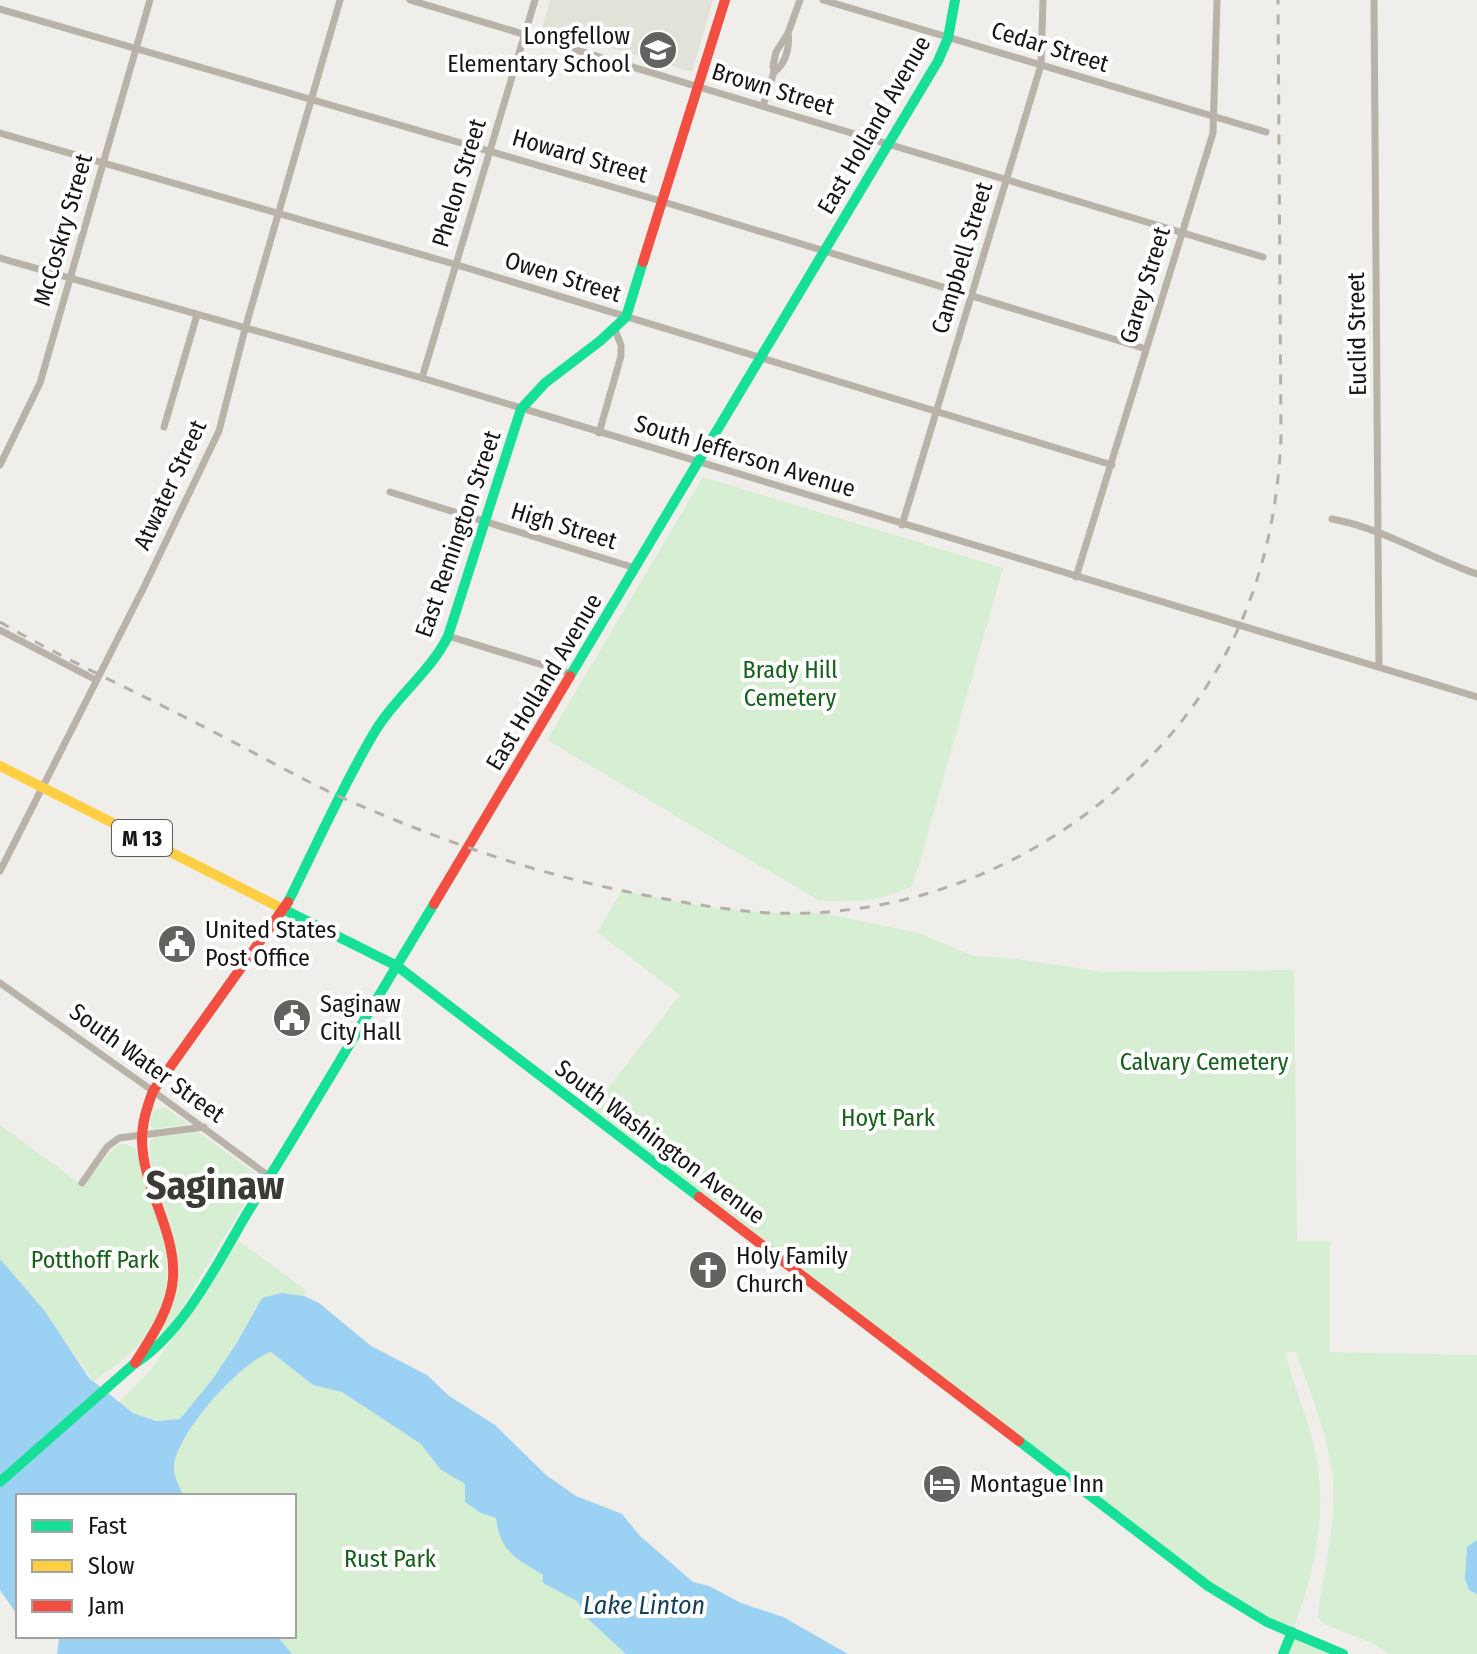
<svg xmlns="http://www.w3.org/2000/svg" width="1477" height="1654" font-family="'Fira Sans Condensed',sans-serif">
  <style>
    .built { fill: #e3e2d8 }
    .green { fill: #d6eed2 }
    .water { fill: #9bd1f2 }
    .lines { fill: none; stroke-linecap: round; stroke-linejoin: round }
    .street { stroke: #b9b2a9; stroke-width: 7 }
    .fast { stroke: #16e098; stroke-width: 10 }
    .slow { stroke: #ffcf43; stroke-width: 10 }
    .jam { stroke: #f24e42; stroke-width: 10 }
    .rail { stroke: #b4b0a9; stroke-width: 3; stroke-dasharray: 10 10; stroke-linecap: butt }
    .labels { text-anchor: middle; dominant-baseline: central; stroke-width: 8; stroke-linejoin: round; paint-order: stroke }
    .shield { fill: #fff; stroke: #5d5c5a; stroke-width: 2 }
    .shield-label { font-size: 22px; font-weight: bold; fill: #171614 }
    .poi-label { font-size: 24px; fill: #171614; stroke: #fff; text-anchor: start }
    .street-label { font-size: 24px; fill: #171614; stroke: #fff }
    .park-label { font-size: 24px; fill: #14611a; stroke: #fff }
    .water-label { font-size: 26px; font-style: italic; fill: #16415a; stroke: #fff }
    .town-label { font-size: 40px; font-weight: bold; fill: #3b3a34; stroke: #fff }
  </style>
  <rect width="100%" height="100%" fill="#efeeea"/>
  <path class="built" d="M550,0H713L692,72L542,28Z"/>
  <g class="green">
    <path d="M703,477L1003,568L913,885C886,901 851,902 820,901L547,740Z"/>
    <path d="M622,891L718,909L772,913H822L919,933L973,956L1017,959L1103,972L1294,970L1297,1241H1330V1352L1477,1355V1654H1390L1374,1644L1324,1624L1318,1617C1323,1572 1336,1528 1333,1482C1331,1442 1309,1390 1296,1352H1285C1293,1384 1306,1414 1314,1446C1329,1509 1315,1573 1292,1632L1343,1654H1283L1292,1633L1240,1608L589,1113L680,995L597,932Z"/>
    <path d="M162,1107L166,1108L188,1124L154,1129L150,1125L153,1112Z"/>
    <path d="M0,1125L83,1186L111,1151L121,1144H126L136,1149C141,1174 151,1196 159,1220C172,1263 171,1313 137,1347C124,1360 108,1370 94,1382L43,1310L0,1259Z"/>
    <path d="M198,1132L255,1173L257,1182L181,1309L156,1344L175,1300L179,1266L172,1227L152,1169L149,1142L155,1137Z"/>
    <path d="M239,1241L307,1291L304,1296L282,1293L256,1307L236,1344L212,1380L180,1419C155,1422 138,1418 119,1402L151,1370Z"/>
    <path d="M271,1352L313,1385L342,1392L421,1444L440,1469L465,1484L481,1513L496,1518L499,1537L577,1601L589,1620L626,1654H292L277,1636H294V1496H183C180,1487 173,1476 174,1467C176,1434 240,1362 271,1352Z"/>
  </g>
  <g class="water">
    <path d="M0,1259L44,1310L89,1378L133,1413L156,1421L180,1419L212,1380L236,1344L262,1298L282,1293L304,1296L319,1303L371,1346L427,1375L449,1396L495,1425L546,1475L576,1496L622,1514L640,1536L693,1582L709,1586L741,1603L783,1617L848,1654H626L589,1620L577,1601L543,1583V1575C516,1558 500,1552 496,1518L481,1513L465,1502V1484L440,1469L421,1444L342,1392L313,1385L271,1352C240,1362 176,1434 174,1467C173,1476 180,1487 183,1496H18V1616L0,1590Z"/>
    <path d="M1477,1540V1594L1469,1590L1465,1579L1467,1547Z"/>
    <path d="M39,1636H277L292,1654H57L59,1639Z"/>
  </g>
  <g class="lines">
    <g class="street">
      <path d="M410,0L1263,257"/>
      <path d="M823,0L1266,132"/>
      <path d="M1374,0L1379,667"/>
      <path d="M0,9L654,199L1146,349"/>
      <path d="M774,72C786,64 790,46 788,33"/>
      <path d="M763,106L774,72L773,66L776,52L788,33L800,0"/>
      <path d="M0,133L454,264L1112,465"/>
      <path d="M0,258L422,378L1477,697"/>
      <path d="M422,378L535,0"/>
      <path d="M164,427L197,315"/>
      <path d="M599,433L621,356V345L615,330"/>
      <path d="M0,465L40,383L150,0"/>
      <path d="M390,492L635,568"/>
      <path d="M1332,519C1382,528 1428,557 1477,574"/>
      <path d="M902,525L1041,65L1043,0"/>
      <path d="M1076,577L1213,133L1217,0"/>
      <path d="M0,630L96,680"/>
      <path d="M448,636L572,674"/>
      <path d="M0,871L145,585L219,431L245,329L340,0"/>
      <path d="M0,983L153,1091L270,1177"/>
      <path d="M82,1183L107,1147L119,1138L204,1127"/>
    </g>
    <g class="fast">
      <path d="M570,676L938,61L948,38L955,0"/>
      <path d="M288,902C316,846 342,787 374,733C395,697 430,673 448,636L521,409L545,383L600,341L626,317L643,262"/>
      <path d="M283,909L397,966L699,1197"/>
      <path d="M1019,1441L1208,1586L1267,1622L1343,1654"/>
      <path d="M0,1482L134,1364C184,1333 219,1260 249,1210C312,1109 372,1006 434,904"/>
      <path d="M1283,1654L1292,1632"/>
    </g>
    <path class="slow" d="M0,766L283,909"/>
    <g class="jam">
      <path d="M643,262L725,0"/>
      <path d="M434,904L570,676"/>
      <path d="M699,1197L1019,1441"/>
      <path d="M135,1363C151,1338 171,1309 173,1278C176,1229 142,1188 142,1139C142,1122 147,1107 153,1091L288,902"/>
    </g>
    <path class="rail" d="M0,622C67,661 139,693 208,729C254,752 298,778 345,799C444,842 538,875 644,895C687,903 729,911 772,913C903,918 1030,869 1126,781C1228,687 1275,575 1281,438L1278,0"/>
  </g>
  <defs>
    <g id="school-disc" transform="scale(2)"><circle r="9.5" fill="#63625f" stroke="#fff"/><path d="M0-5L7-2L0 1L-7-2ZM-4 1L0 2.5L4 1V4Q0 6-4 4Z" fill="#fff"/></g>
    <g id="civic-disc" transform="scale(2)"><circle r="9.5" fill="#63625f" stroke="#fff"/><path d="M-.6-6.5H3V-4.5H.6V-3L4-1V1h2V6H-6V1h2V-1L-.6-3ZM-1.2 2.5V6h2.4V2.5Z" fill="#fff"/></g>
    <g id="church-disc" transform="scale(2)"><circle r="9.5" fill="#63625f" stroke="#fff"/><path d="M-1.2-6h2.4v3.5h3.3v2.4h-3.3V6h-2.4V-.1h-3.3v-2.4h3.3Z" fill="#fff"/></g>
    <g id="hotel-disc" transform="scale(2)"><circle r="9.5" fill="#63625f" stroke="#fff"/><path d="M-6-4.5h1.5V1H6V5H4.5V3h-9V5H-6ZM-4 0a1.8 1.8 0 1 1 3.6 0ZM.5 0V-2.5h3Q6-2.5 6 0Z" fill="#fff"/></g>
  </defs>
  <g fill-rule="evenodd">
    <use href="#school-disc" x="658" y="50"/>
    <use href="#civic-disc" x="177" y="944"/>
    <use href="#civic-disc" x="292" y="1018"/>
    <use href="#church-disc" x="708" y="1270"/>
    <use href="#hotel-disc" x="942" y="1484"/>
  </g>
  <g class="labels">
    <rect class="shield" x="112" y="820" width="60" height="36" rx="6"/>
    <g class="shield-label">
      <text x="142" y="838">M 13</text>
    </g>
    <g class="poi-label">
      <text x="630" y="36" text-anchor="end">Longfellow<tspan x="630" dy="28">Elementary School</tspan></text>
      <text x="205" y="930">United States<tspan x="205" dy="28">Post Office</tspan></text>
      <text x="320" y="1004">Saginaw<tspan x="320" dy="28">City Hall</tspan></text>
      <text x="736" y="1256">Holy Family<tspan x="736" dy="28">Church</tspan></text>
      <text x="970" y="1484">Montague Inn</text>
    </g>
    <g class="street-label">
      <text transform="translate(1050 47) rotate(17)">Cedar Street</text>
      <text transform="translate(773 89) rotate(17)">Brown Street</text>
      <text transform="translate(874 125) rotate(-60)">East Holland Avenue</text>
      <text transform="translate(580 156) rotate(16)">Howard Street</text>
      <text transform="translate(459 183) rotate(-73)">Phelon Street</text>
      <text transform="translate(63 230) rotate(-74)">McCoskry Street</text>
      <text transform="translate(962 258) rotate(-73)">Campbell Street</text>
      <text transform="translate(563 277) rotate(17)">Owen Street</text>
      <text transform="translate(1145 285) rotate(-73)">Garey Street</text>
      <text transform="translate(1357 334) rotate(-91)">Euclid Street</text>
      <text transform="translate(745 456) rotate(17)">South Jefferson Avenue</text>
      <text transform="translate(170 485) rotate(-65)">Atwater Street</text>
      <text transform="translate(564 526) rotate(17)">High Street</text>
      <text transform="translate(458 534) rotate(-71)">East Remington Street</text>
      <text transform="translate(544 682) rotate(-59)">East Holland Avenue</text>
      <text transform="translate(147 1063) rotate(36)">South Water Street</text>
      <text transform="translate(660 1142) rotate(37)">South Washington Avenue</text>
    </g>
    <g class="park-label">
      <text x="790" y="670">Brady Hill<tspan x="790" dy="28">Cemetery</tspan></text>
      <text x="1204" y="1062">Calvary Cemetery</text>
      <text x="888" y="1118">Hoyt Park</text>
      <text x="95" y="1260">Potthoff Park</text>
      <text x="390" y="1559">Rust Park</text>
    </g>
    <g class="water-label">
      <text x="644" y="1605">Lake Linton</text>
    </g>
    <g class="town-label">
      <text x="215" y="1186">Saginaw</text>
    </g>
  </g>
  <rect x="16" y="1494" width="280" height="144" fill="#ffffff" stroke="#a2a2a1" stroke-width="2"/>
  <rect x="32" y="1520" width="40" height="12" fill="#16e098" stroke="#a2a2a1" stroke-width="2"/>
  <text x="88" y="1534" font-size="24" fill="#171614">Fast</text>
  <rect x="32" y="1560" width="40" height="12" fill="#ffcf43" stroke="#a2a2a1" stroke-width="2"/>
  <text x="88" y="1574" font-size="24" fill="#171614">Slow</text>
  <rect x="32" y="1600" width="40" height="12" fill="#f24e42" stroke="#a2a2a1" stroke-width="2"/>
  <text x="88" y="1614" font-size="24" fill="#171614">Jam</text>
</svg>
